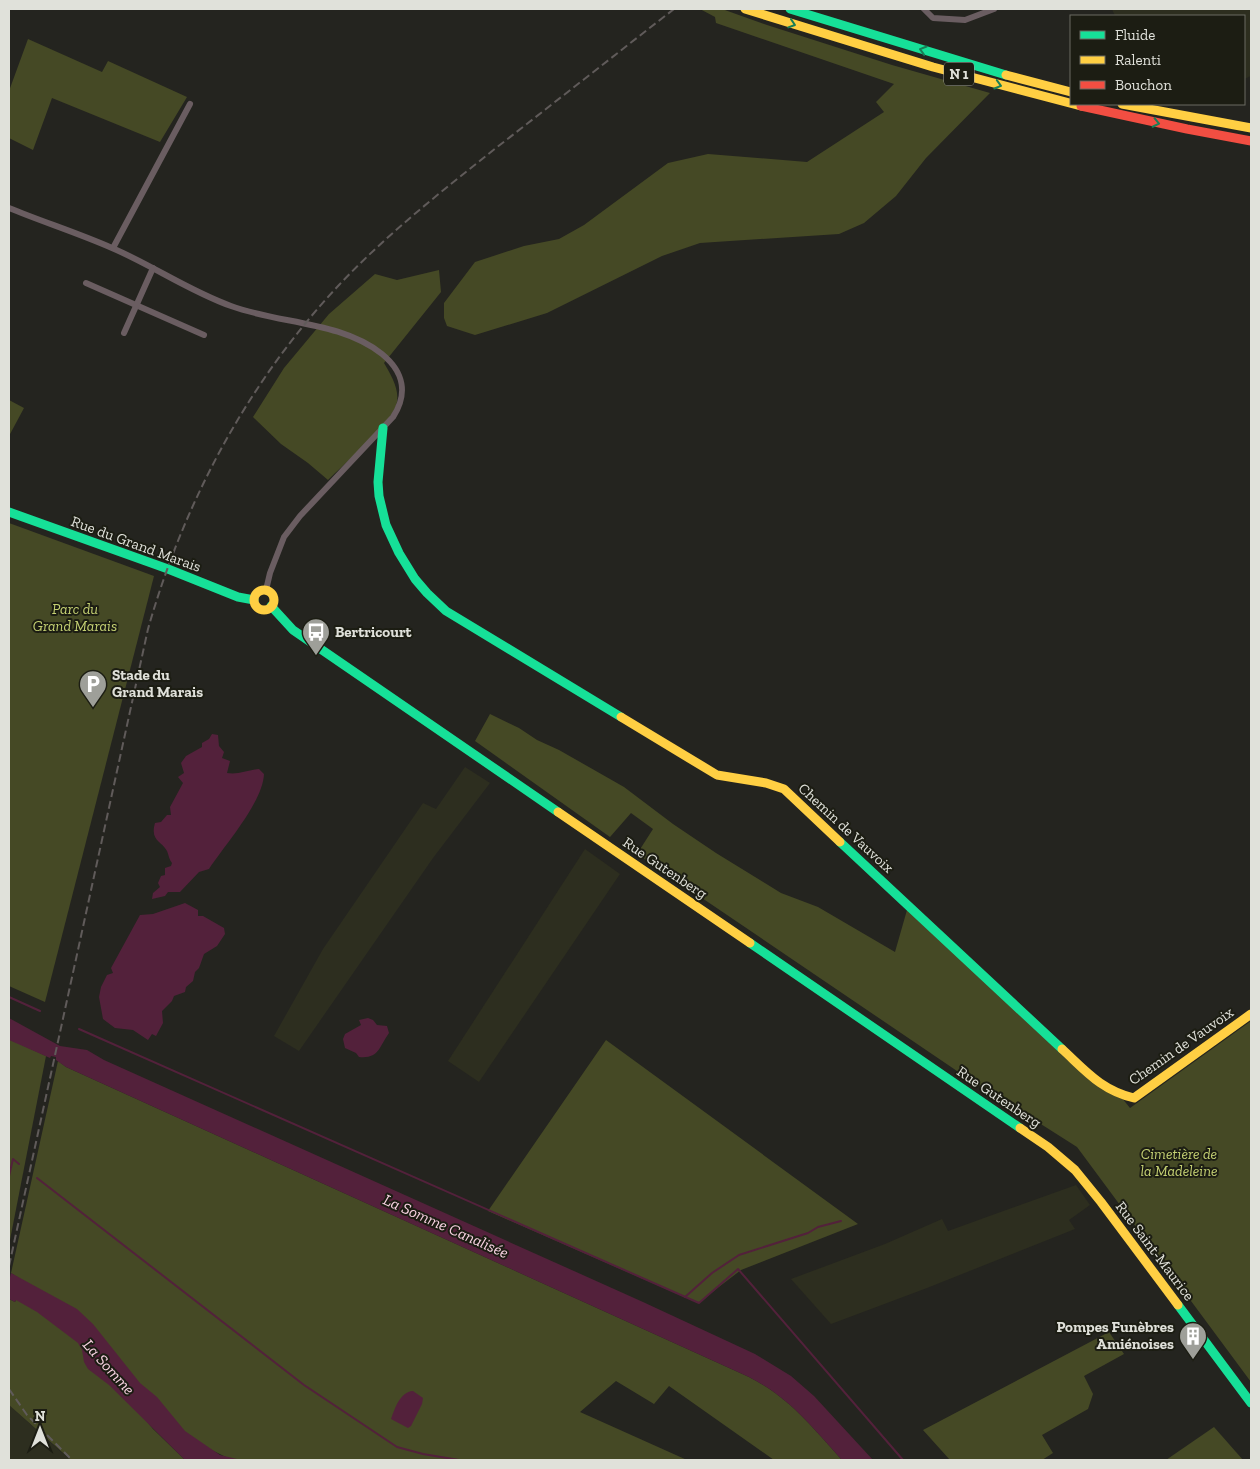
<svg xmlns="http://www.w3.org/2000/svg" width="1260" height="1469" font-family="'Zilla Slab',serif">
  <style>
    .built { fill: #2d2e1f }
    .green { fill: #454925 }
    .water { fill: #53213b }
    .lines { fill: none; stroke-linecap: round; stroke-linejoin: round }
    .stream { stroke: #53213b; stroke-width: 2 }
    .street { stroke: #6a5d61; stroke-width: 6 }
    .fast { stroke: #16e098; stroke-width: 9 }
    .slow { stroke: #ffcf43; stroke-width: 9 }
    .jam { stroke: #f24e42; stroke-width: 9 }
    .rail { stroke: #605b5a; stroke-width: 2; stroke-dasharray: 8 4; stroke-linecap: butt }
    .oneway { stroke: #197e56 }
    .labels { text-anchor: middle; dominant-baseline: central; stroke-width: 4; stroke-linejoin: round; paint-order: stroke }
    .shield { fill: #1c1d13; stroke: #a5a69e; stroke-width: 1 }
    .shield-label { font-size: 14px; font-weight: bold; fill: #e0e1da }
    .street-label { font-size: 15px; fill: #e0e1da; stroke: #1c1d13 }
    .park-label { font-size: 15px; font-style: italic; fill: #c5d173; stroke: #1c1d13 }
    .poi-label { font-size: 15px; font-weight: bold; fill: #e0e1da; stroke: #1c1d13; text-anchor: start }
    .water-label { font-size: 16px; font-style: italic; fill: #f8d2e2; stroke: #1c1d13 }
  </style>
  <rect width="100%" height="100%" fill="#24241f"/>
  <g class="built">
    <path d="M1112,9H1251V76L1244,79V16H1115Z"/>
    <path d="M465,767L490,783L433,858L299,1051L274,1036L323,949L423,803L436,809Z"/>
    <path d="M585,849L620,874L479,1082L448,1061Z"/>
    <path d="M1076,1185L1090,1205L1069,1220L1075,1229L927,1288L831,1324L791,1279L885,1244L942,1219L948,1231Z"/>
    <path d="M9,1405L61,1452L71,1460H9Z"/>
  </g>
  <g class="green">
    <path d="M700,9H722L767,25L892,65L990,93L926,158L896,196L864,223L839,234L700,243L662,256L547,313L475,335L447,326L444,318V303L475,262L524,246L559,239L584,225L668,163L708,154L807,162L884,112L876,102L894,84L716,23L715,17Z"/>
    <path d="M28,39L102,72L108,61L187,97L160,142L52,98L33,150L9,138V91Z"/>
    <path d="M439,270L441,292L384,363C391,375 401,391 396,406C390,424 343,465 328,480L308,463L281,444L253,417L284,368L329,314L375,274L397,280Z"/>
    <path d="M9,400L24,408L9,436Z"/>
    <path d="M9,523L154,576L45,1002L9,986Z"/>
    <path d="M490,714L519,728L537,740L559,750L624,787L673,824L716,853L781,893L818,907L895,952L907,910L1093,1081L1122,1098L1130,1108L1251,1021V1382L1077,1147L957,1071L637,854L653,829L631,813L610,837L475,741Z"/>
    <path d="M9,1039L46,1056L9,1245Z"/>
    <path d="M606,1040L858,1224L741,1270L698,1303L488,1211Z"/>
    <path d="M58,1061L66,1067L749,1377C790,1398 812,1427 842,1460H774L669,1386L654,1404L616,1381L580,1412L687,1460H232L185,1437L22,1280L11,1273Z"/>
    <path d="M9,1299L15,1302L16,1300L28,1301L81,1343L153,1429L185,1460H71L9,1405Z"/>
    <path d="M1109,1332L1124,1354L1084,1376L1093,1394L1088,1409L1042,1435L1053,1453L1042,1460H950L923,1430Z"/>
    <path d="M1214,1427L1243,1460H1166Z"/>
  </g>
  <g class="water">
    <path d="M212,734L218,735L219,746L224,752L222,758L230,761L227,773C238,775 248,770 259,769L264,774C263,802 225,845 209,869L199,872L180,892H168L165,896L152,899L153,893L160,887L158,883L161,876L165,875V868L171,866L172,863C169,859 169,856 167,851C161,840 150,841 155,823L161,822L167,815H171L170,807L183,783L178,777L184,773L181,763L186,756L202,747V743L209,739Z"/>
    <path d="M185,903L198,910V916H203L224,928L225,934L217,946L204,954L199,968L195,972L193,981L186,987L185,992L174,996L172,1001L162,1011L163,1023L156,1036L152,1034L148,1040L133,1030L115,1028L103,1019L99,997L101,987L107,975L113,973L111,968L140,915L153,914Z"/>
    <path d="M9,1018L60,1046L87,1050L104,1060L643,1302L755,1354L791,1376L814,1396L873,1460H842C812,1427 790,1398 749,1377L66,1067L56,1060V1057L51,1056L50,1058L9,1040Z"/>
    <path d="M368,1018L373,1020L377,1025L387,1026L389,1033C379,1047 379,1059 359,1057L356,1053L345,1048L343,1039L345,1034L361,1025L359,1020Z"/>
    <path d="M11,1273L77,1309L93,1324L140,1383L157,1397L185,1431L220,1455L241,1460H185L109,1385L88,1369L84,1362L82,1350L78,1343L37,1312L16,1300L15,1302L9,1299V1281Z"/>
    <path d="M413,1391L423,1398L422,1404L411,1426L408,1428L391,1419C395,1408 400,1392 413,1391Z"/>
  </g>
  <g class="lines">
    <g class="stream">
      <path d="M9,997L40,1011"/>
      <path d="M79,1029L699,1303L738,1269L903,1460"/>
      <path d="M9,1176L13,1159L19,1164"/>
      <path d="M37,1178L304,1385L397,1447L423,1454L459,1460"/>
      <path d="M685,1297L712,1273L739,1255L808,1233L818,1227L841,1221"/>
    </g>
    <g class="street">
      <path d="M924,9L933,18L965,20L994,9"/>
      <path d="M9,208C43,222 78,233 112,248C152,265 189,291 231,306C280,324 340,321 382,354C404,372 408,394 393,417L300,516L284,537L270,573L266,590"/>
      <path d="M113,248L190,104"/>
      <path d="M86,283L204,335"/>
      <path d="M124,333L153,268"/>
    </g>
    <g class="fast">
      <path d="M790,9L1006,75"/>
      <path d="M383,428L378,482L379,496L386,525L399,553L415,579L427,593L446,611L621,717"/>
      <path d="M9,512L168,569L238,597L254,600"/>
      <path d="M271,606L293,630L558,812"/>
      <path d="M840,842L1062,1049"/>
      <path d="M750,943L1020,1128"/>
      <path d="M1178,1305L1251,1403"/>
    </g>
    <g class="slow">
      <path d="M745,9L933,67L1081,106"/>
      <path d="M1006,75L1071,92"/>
      <path d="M1122,104L1251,128"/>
      <circle cx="264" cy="600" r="10"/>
      <path d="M621,717L717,775L766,783L784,789L840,842"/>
      <path d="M558,812L750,943"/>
      <path d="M1062,1049C1086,1071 1101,1090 1134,1098L1251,1014"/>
      <path d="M1020,1128L1048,1147L1075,1170L1101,1202L1178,1305"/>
    </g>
    <path class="jam" d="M1081,106L1187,129L1251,141"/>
    <g class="rail">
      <path d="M9,1266L148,629C184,502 248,382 339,285C387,234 442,191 496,148C555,102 615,55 674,9"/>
      <path d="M9,1389L27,1415L72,1460"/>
    </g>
  </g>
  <defs><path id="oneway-chevron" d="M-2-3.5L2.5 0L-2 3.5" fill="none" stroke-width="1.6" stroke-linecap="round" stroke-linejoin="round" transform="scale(1.25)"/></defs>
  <g class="oneway">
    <use href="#oneway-chevron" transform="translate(792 24) rotate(18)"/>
    <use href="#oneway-chevron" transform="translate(923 50) rotate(-163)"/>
    <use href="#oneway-chevron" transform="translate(998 85) rotate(16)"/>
    <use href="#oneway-chevron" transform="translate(1156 123) rotate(12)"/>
  </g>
  <defs>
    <g id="bus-pin" transform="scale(1.4375)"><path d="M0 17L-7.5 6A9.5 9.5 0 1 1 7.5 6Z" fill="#9e9f99" stroke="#1c1d13"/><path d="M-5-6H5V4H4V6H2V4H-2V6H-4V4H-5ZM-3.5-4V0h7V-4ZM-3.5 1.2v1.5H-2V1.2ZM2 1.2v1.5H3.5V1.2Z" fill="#fff"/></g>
    <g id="parking-pin" transform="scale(1.4375)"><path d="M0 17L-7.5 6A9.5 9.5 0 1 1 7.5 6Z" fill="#9e9f99" stroke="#1c1d13"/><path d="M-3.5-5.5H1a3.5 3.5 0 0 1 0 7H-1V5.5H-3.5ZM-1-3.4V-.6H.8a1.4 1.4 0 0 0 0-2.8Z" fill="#fff"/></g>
    <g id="building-pin" transform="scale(1.4375)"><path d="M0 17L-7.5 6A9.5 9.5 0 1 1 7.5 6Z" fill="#9e9f99" stroke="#1c1d13"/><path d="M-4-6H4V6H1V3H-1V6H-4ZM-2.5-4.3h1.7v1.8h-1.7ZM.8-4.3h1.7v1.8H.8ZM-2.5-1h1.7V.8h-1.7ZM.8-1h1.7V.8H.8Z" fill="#fff"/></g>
  </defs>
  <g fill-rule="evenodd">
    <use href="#bus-pin" x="316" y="632"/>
    <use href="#parking-pin" x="93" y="684"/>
    <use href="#building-pin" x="1193" y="1336"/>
  </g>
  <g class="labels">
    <rect class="shield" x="944" y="62.5" width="30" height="23" rx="4"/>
    <g class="shield-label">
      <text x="959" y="74">N 1</text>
    </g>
    <g class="street-label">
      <text transform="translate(136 544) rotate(20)">Rue du Grand Marais</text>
      <text transform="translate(846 828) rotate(43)">Chemin de Vauvoix</text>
      <text transform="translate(665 868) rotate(34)">Rue Gutenberg</text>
      <text transform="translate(1181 1046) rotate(-35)">Chemin de Vauvoix</text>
      <text transform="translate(999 1097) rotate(34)">Rue Gutenberg</text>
      <text transform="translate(1155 1251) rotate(53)">Rue Saint-Maurice</text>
    </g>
    <g class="park-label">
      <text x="75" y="609">Parc du<tspan x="75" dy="17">Grand Marais</tspan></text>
      <text x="1179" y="1154">Cimetière de<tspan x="1179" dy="17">la Madeleine</tspan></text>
    </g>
    <g class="poi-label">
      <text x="335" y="632">Bertricourt</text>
      <text x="112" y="675">Stade du<tspan x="112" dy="17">Grand Marais</tspan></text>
      <text x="1174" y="1327" text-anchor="end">Pompes Funèbres<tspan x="1174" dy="17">Amiénoises</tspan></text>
    </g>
    <g class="water-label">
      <text transform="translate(446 1226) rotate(24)">La Somme Canalisée</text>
      <text transform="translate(109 1367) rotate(48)">La Somme</text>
    </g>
  </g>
  <rect width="1260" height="1469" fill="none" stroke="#e0e1da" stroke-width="20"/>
  <rect x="1070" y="15" width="175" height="90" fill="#1c1d13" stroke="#6a6b63"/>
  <rect x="1080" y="31" width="25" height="8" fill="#16e098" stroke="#6a6b63"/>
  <text x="1115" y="40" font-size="15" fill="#e0e1da">Fluide</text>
  <rect x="1080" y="56" width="25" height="8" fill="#ffcf43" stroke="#6a6b63"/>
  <text x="1115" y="65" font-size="15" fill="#e0e1da">Ralenti</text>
  <rect x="1080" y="81" width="25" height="8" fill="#f24e42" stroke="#6a6b63"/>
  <text x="1115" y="90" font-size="15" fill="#e0e1da">Bouchon</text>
  <g transform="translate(40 1429)" stroke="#1c1d13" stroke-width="4" paint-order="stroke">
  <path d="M0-4L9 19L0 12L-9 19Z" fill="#e0e1da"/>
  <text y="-8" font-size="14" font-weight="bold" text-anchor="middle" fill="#e0e1da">N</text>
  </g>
</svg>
